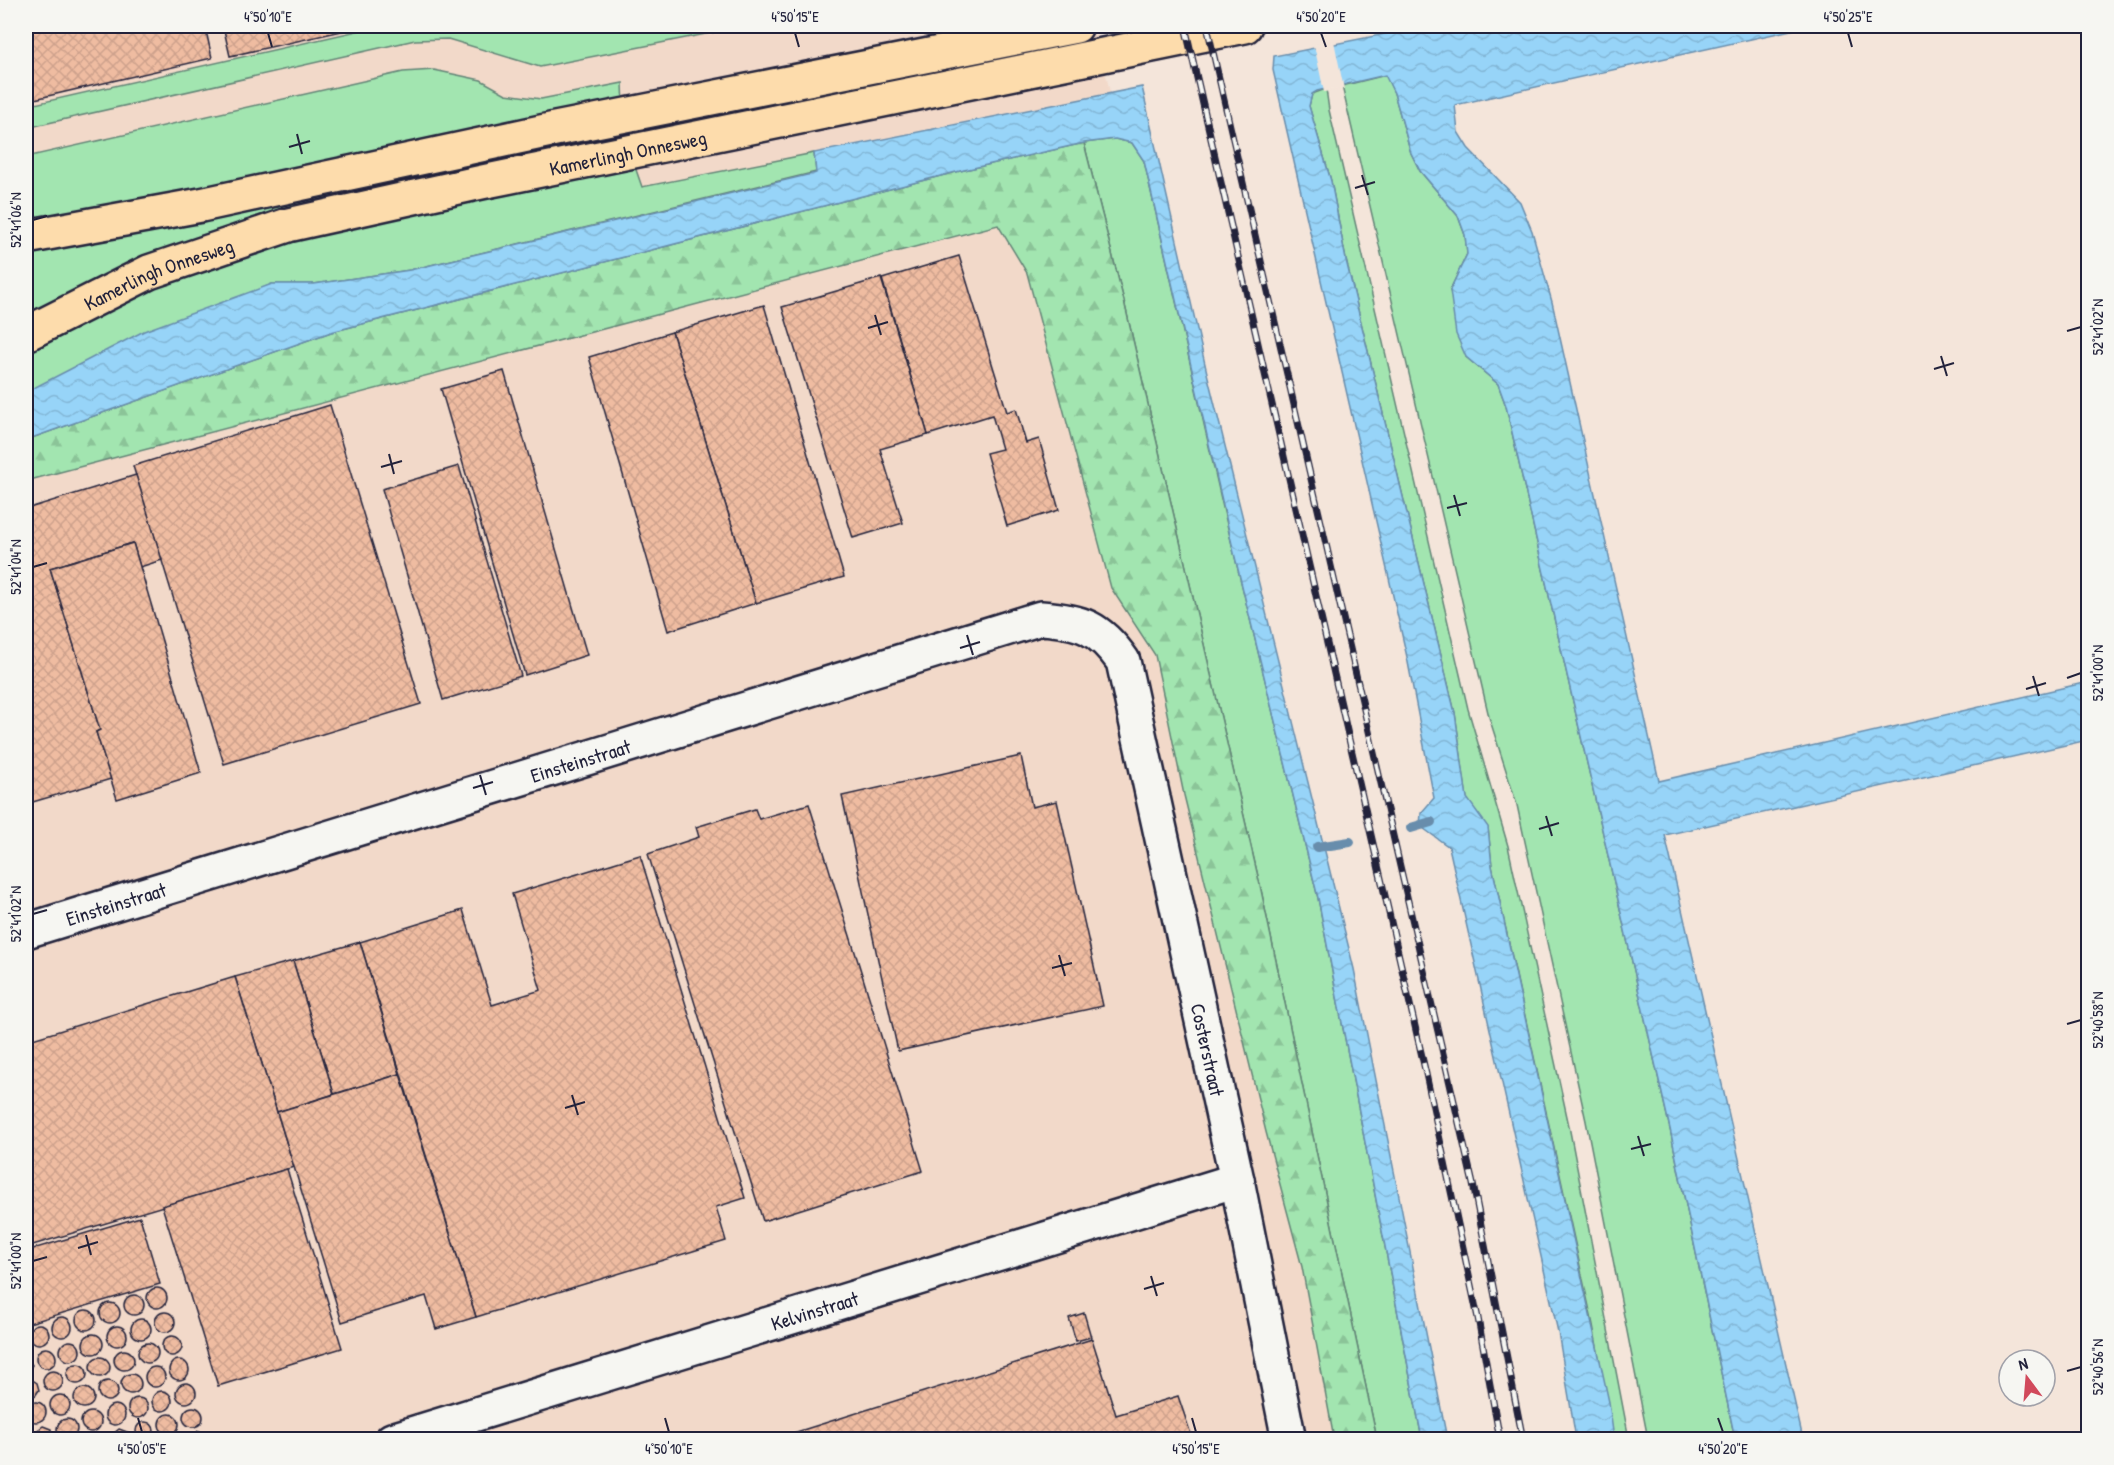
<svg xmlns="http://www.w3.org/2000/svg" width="2114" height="1465" font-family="'Patrick Hand',sans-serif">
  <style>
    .built { fill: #f2d9c9 }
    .grass { fill: #a2e5b0; stroke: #628476; stroke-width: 1.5 }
    .forest { fill: url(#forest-firs); stroke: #628476; stroke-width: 1.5 }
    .water { fill: url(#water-waves); stroke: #688dac; stroke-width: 1.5 }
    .pier { fill: #f4e5da }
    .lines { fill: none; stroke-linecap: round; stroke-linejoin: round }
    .stream { stroke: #688dac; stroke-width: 10 }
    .building { fill: url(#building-cross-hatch); stroke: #22223b; stroke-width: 1.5 }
    .minor-casing { stroke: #22223b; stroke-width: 38 }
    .major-casing { stroke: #22223b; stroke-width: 38 }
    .minor { stroke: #f6f6f2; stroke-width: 33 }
    .major { stroke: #fddcac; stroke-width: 33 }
    .rail-casing { stroke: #22223b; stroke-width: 7 }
    .rail { stroke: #f6f6f2; stroke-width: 4.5; stroke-dasharray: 14; stroke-linecap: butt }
    .ticks { fill: none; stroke: #22223b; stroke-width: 2 }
    .labels { text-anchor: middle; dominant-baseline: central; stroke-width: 4.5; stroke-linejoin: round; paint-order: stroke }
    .street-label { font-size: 20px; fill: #22223b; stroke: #f6f6f2 }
    .neatline { fill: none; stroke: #22223b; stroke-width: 2 }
    .ticks-label { font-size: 15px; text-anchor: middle; fill: #22223b }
  </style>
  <defs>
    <pattern id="forest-firs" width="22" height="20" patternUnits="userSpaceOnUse" patternTransform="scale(1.5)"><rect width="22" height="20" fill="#a2e5b0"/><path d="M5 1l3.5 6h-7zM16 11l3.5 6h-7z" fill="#8bc498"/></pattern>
    <pattern id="water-waves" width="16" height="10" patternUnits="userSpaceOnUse" patternTransform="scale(1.5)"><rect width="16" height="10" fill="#97d4f8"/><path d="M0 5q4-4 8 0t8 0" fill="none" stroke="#82b6d6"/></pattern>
    <pattern id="building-cross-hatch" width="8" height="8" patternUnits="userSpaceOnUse" patternTransform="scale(1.5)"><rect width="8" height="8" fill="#efbca1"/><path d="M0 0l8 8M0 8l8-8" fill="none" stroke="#cda18c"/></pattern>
  </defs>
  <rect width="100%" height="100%" fill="#f4e5da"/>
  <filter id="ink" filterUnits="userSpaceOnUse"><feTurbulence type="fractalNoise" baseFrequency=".0167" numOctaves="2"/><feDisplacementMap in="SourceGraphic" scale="12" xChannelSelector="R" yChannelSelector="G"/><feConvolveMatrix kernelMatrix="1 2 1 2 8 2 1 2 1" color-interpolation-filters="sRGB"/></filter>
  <g filter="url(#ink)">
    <path class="built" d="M26,26H1095L1282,854L1328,1096L1372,1439H26Z"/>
    <g class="grass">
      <path d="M379,26H746L540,67L448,39L415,40L26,128V106Z"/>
      <path d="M434,70L481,80L506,94L541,99L623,83L624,108L26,224V157L403,72Z"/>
      <path d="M1386,75L1394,93L1411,153L1420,171L1458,216L1465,235L1467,254L1450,290L1466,357L1498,384L1506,406L1670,1129L1735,1439H1648L1586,1121L1517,805L1489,717L1342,86Z"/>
      <path d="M1326,89L1329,110L1468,709L1508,846L1569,1126L1629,1439H1614L1593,1325L1492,866L1488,828L1467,799L1455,713L1346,260L1331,181L1309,106L1312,94Z"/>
      <path d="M628,128L630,140L26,320V249Z"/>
      <path d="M1115,139L1132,143L1144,161L1224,512L1318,898L1422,1439H1377L1260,885L1124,301L1084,143Z"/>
      <path d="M814,153L816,172L410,270L314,284H272L26,392V346L86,314L231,254L634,164L642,187Z"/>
    </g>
    <path class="forest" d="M1084,143L1124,301L1260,885L1377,1439H1334L1302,1267L1266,1132L1184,795L1155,655L1111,588L1027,273L998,225L26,481V440L331,332L960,171Z"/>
    <g class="water">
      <path d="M1425,26H1809L1455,105L1458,132L1468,148L1520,202L1532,231L1552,302L1659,781L2088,682V740L1665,835L1803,1439H1735L1670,1129L1506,406L1498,384L1466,357L1456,334L1450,290L1467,254L1465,235L1458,216L1420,171L1411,153L1394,93L1385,75L1317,91L1312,94L1309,106L1331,181L1346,260L1455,713L1467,798L1488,827L1492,866L1609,1402L1614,1439H1576L1558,1332L1449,847L1420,826L1421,813L1434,798L1407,657L1273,70L1274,56Z"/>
      <path d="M1142,87L1207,373L1354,969L1447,1439H1422L1318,898L1234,553L1144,161L1132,143L1115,139L1084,143L960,171L331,332L26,440V392L144,331L272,284H314L410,270L816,173L814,153Z"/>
    </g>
    <path class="pier" d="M1334,41L1344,89L1324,92L1314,45Z"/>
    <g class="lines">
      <g class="stream">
        <path d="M1411,828L1431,822"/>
        <path d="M1317,847L1350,842"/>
      </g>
    </g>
    <g class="building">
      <path d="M26,26H205L212,58L26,101Z"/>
      <path d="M223,26H364L230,56Z"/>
      <path d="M959,256L1007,412L1016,409L1026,443L1039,439L1059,510L1007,526L986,453L1002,449L992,415L928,435L882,279Z"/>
      <path d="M881,278L928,435L880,449L903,523L853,538L782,307Z"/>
      <path d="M764,305L844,577L756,603L672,332Z"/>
      <path d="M672,332L756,603L668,631L589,357Z"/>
      <path d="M504,371L587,655L525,675L441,389Z"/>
      <path d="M330,405L421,704L224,764L133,466Z"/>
      <path d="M459,466L521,676L443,700L382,489Z"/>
      <path d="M136,475L162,560L140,567L133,543L50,568L100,730L96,732L111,779L26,804V509Z"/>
      <path d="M133,543L201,773L117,799L96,732L100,730L50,568Z"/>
      <path d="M1021,756L1032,807L1057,801L1103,1006L898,1051L842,796Z"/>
      <path d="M809,804L923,1171L763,1221L648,854L699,837L696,827L755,809L759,819Z"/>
      <path d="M640,855L745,1198L716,1207L726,1241L476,1317L360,942L463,910L492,1005L541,990L512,894Z"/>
      <path d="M360,942L400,1074L334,1094L293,961Z"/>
      <path d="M293,961L334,1094L277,1112L235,977Z"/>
      <path d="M235,977L294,1167L26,1247V1041Z"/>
      <path d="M400,1074L476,1317L436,1329L426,1296L342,1322L277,1112Z"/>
      <path d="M287,1169L342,1348L218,1386L162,1206Z"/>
      <path d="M140,1217L160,1284L26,1324V1251Z"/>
      <circle cx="157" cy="1298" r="10"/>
      <circle cx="134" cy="1305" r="10"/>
      <circle cx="110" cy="1313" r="10"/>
      <circle cx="86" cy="1320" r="10"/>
      <circle cx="165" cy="1322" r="10"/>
      <path d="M1084,1313L1091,1337L1076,1341L1069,1318Z"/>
      <circle cx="62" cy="1327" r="10"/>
      <circle cx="141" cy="1329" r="10"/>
      <circle cx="39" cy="1334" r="10"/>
      <circle cx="117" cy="1336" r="10"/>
      <circle cx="93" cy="1344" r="10"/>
      <circle cx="172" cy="1346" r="10"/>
      <path d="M1092,1339L1116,1415L1178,1396L1193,1440H771Z"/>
      <circle cx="70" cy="1351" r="10"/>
      <circle cx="148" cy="1353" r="10"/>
      <circle cx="46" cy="1358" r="10"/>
      <circle cx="124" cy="1360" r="10"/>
      <path d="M26,1356L32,1365L26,1374Z"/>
      <circle cx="100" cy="1367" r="10"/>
      <circle cx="179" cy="1370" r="10"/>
      <circle cx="77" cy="1374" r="10"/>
      <circle cx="155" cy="1377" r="10"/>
      <circle cx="53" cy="1381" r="10"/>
      <circle cx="131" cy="1384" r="10"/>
      <path d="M31,1379L37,1383L39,1390L35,1396L27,1398L26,1380Z"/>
      <circle cx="108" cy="1391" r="10"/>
      <circle cx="186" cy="1393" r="10"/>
      <circle cx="84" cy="1398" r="10"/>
      <circle cx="162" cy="1401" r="10"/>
      <circle cx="60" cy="1405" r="10"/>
      <circle cx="138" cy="1408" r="10"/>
      <circle cx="36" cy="1412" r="10"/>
      <circle cx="115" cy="1415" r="10"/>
      <circle cx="193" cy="1417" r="10"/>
      <circle cx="91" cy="1422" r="10"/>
      <circle cx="169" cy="1424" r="10"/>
      <circle cx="67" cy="1429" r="10"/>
      <circle cx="145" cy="1431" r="9"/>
      <path d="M43,1426L51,1429L52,1440H34L35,1432Z"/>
      <path d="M119,1429L130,1433L131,1440H112L113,1434Z"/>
      <path d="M198,1431L206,1433L210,1440H191Z"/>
    </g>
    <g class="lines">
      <g class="minor-casing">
        <g id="minor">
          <path id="s1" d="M26,931L1041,618C1082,621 1099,627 1123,661L1237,1180L1289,1440"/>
          <path id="s2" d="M392,1440L1237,1180"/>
        </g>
      </g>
      <g class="major-casing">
        <g id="major">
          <path d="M26,237L201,205L555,129L1076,26"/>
          <path id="s3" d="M26,334L149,272L288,225L482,182L1245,26"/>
        </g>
      </g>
      <use href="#minor" class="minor"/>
      <use href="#major" class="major"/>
      <g class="rail-casing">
        <g id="rail">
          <path d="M1185,26L1426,1074L1478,1318L1500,1440"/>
          <path d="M1207,26L1473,1184L1523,1440"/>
        </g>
      </g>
      <use href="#rail" class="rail"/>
    </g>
  </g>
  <path class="ticks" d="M268,33L272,47M795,33L799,47M1321,33L1326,47M1848,33L1852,47M297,134L302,154M289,147L310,141M1362,175L1368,195M1355,188L1375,182M33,220L47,216M875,315L881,335M868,328L888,322M2067,331L2081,327M1941,356L1947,376M1934,369L1954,363M389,454L394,474M381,467L402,461M1454,495L1460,516M1447,508L1467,503M33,567L47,563M967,635L973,655M960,648L980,642M2033,676L2039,696M2067,678L2081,673M2026,689L2046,683M480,775L486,795M473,788L493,782M1546,816L1552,836M1539,829L1559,823M33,914L47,910M1059,955L1065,976M1052,968L1072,963M2067,1024L2081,1020M572,1095L578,1115M565,1108L585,1102M1638,1136L1644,1156M1631,1149L1651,1144M86,1235L91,1255M78,1248L98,1242M33,1261L47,1257M1151,1276L1157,1296M1144,1289L1164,1283M2067,1371L2081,1367M138,1418L142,1432M665,1418L669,1432M1192,1418L1196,1432M1718,1418L1723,1432"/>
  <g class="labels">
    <g class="street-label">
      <text stroke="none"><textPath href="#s3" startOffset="632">Kamerlingh Onnesweg</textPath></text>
      <text stroke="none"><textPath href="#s3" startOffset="146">Kamerlingh Onnesweg</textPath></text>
      <text stroke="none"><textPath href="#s1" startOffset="580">Einsteinstraat</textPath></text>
      <text stroke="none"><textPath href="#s1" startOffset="94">Einsteinstraat</textPath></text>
      <text stroke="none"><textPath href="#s1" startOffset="1557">Costerstraat</textPath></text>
      <text stroke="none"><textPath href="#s2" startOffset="442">Kelvinstraat</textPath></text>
    </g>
  </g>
  <rect width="2114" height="1465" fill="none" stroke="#f6f6f2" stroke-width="66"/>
  <g transform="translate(2027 1378) rotate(344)"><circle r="28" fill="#f6f6f2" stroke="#a1a1a9" stroke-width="1.5"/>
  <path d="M0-4.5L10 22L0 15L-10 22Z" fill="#d1495b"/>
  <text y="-9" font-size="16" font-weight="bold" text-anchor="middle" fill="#22223b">N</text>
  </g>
  <rect x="33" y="33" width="2048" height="1399" class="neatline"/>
  <g class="ticks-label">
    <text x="268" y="22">4°50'10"E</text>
    <text x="795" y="22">4°50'15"E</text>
    <text x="1321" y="22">4°50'20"E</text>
    <text x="1848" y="22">4°50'25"E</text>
    <text transform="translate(16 220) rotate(-90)" y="5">52°41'06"N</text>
    <text transform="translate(2098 327) rotate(-90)" y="5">52°41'02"N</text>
    <text transform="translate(16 567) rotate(-90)" y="5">52°41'04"N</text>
    <text transform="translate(2098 673) rotate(-90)" y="5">52°41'00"N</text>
    <text transform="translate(16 914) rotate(-90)" y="5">52°41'02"N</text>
    <text transform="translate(2098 1020) rotate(-90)" y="5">52°40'58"N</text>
    <text transform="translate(16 1261) rotate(-90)" y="5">52°41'00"N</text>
    <text transform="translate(2098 1367) rotate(-90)" y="5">52°40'56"N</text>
    <text x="142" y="1454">4°50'05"E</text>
    <text x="669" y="1454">4°50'10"E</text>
    <text x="1196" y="1454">4°50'15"E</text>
    <text x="1723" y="1454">4°50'20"E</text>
  </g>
</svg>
